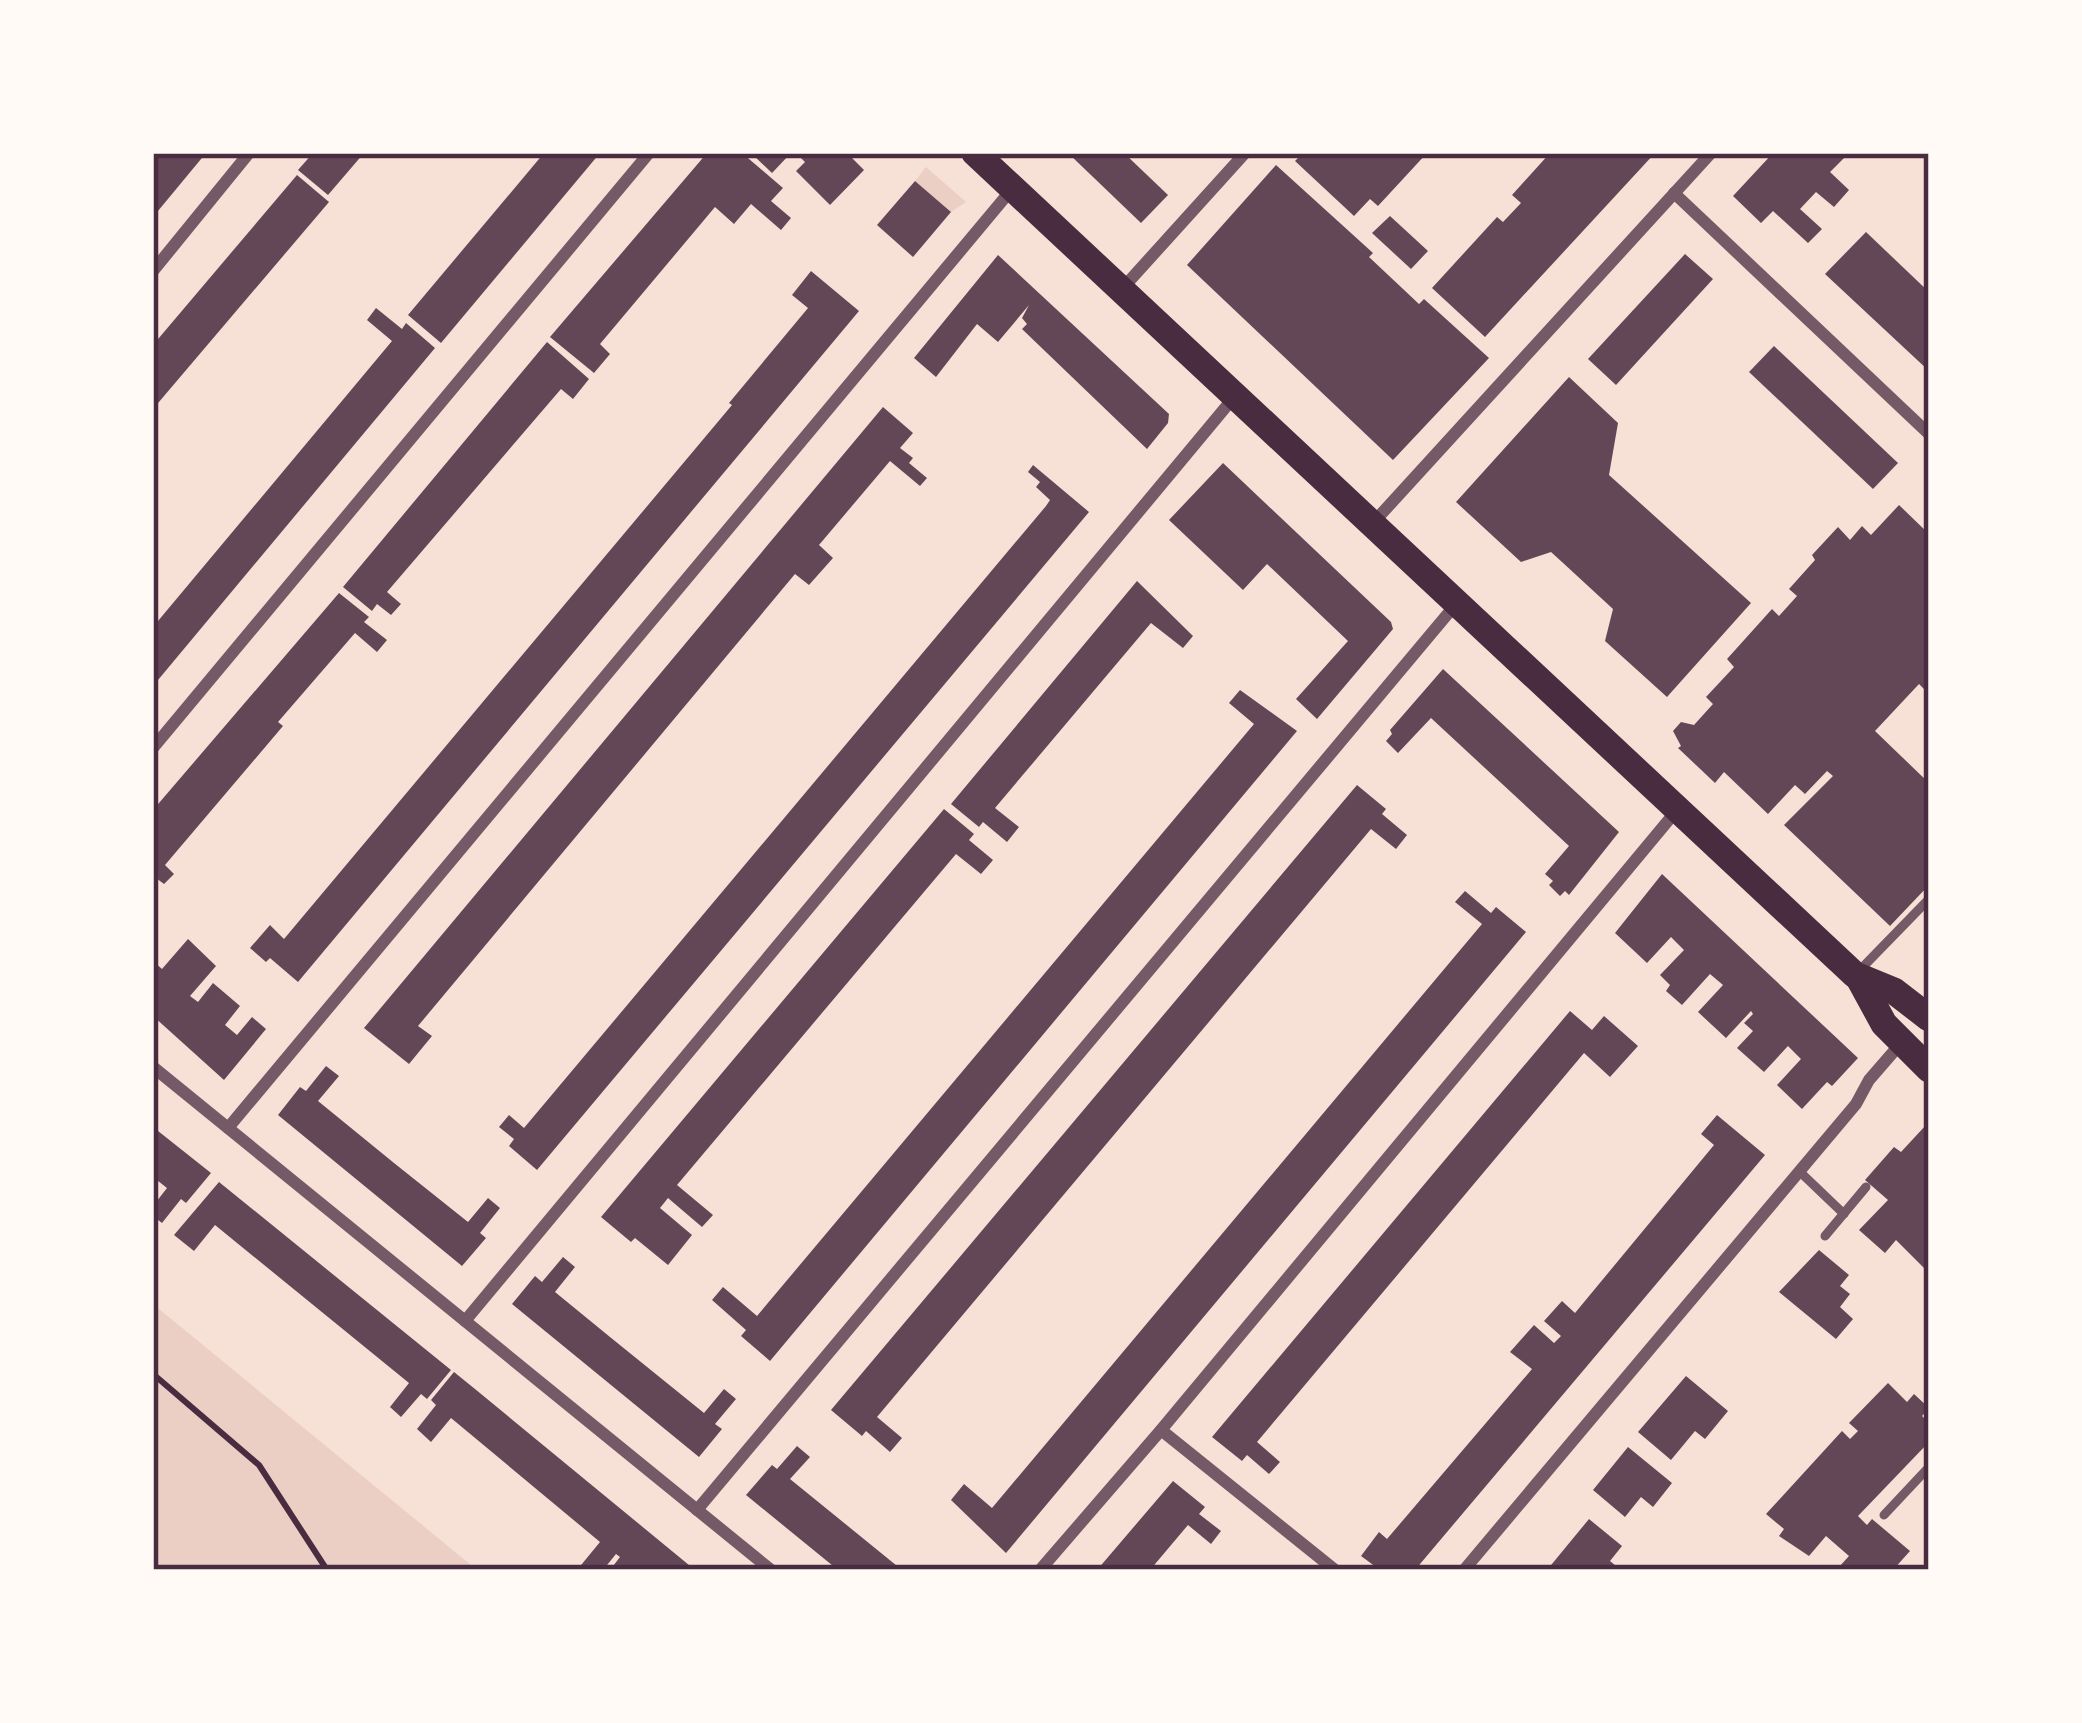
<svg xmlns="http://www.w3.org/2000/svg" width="2082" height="1723" font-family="'DM Sans',sans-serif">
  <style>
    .green { fill: #ebcfc5 }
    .building { fill: #644757 }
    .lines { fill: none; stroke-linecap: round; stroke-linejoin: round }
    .path { stroke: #4a2c40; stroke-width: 6 }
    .service { stroke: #755966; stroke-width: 9 }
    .minor { stroke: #755966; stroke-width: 12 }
    .primary { stroke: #4a2c40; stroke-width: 27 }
    .neatline { fill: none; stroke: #4a2c40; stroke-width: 4.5 }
  </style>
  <rect width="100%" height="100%" fill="#f7e1d7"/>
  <g class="green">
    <path d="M926,167L966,202L951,212L915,181Z"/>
    <path d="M153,1304L477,1570H153Z"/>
  </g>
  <g class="building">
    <path d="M155,153H206L153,217V155Z"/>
    <path d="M313,153H364L328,195L298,170Z"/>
    <path d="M544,153H600L441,343L408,315Z"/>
    <path d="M707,153H742L783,188L771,201L791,218L781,230L751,204L734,224L715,207L600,344L610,354L594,373L550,337Z"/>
    <path d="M751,153H791L772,173Z"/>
    <path d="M796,153H847L864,170L830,205L796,171L805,162Z"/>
    <path d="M1068,153H1124L1168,195L1141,223Z"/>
    <path d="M1303,153H1427L1378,206L1370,199L1354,216L1295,161Z"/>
    <path d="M1550,153H1655L1485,337L1432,288L1497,217L1503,222L1521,203L1512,195Z"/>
    <path d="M1773,153H1841L1845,157L1830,172L1849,190L1834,207L1816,192L1800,209L1822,229L1808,243L1773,211L1761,223L1733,196Z"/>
    <path d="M1276,165L1373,253L1369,257L1419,304L1424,299L1489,358L1393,460L1187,265Z"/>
    <path d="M297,175L329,202L153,409V345Z"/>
    <path d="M915,181L951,212L913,257L877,225Z"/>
    <path d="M1390,216L1428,251L1411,269L1372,233Z"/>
    <path d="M1866,232L1929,292V371L1825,274Z"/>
    <path d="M1685,254L1713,279L1616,385L1588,359Z"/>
    <path d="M998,255L1169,414L1168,423L1147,449L1022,329L1027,324L1022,318L1029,305L998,342L977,324L936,377L914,358Z"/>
    <path d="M811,271L859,311L298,982L270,958L266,962L250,948L270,925L284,939L732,405L729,403L808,308L792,295Z"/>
    <path d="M376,308L402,329L406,323L435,348L153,686V627L392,341L367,320Z"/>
    <path d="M547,342L589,379L573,399L561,389L387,592L401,604L391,615L377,604L372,611L343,587Z"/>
    <path d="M1774,346L1898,463L1873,489L1749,372Z"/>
    <path d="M1569,377L1618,423L1609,475L1751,603L1667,697L1605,641L1613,609L1562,562L1551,552L1521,562L1456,502Z"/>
    <path d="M883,407L913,433L900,448L913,458L909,463L927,478L920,486L890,461L819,545L833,558L809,585L795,574L418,1026L432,1036L409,1064L364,1028Z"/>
    <path d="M1223,463L1391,622L1393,629L1317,719L1296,699L1348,641L1267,564L1243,590L1169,520Z"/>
    <path d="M1033,465L1089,512L537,1170L509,1146L514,1139L499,1127L509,1115L524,1128L1046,506L1050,500L1036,487L1040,482L1028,472Z"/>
    <path d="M1899,505L1929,534V694L1919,684L1875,731L1929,783V885L1890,926L1784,825L1833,776L1827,771L1805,794L1795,785L1768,814L1724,772L1715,783L1678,748L1681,746L1673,731L1681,722L1694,725L1713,704L1706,697L1734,667L1727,659L1772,609L1779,616L1797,596L1789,589L1815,560L1812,555L1838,527L1850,540L1862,526L1871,535Z"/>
    <path d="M1137,581L1193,636L1183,648L1151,623L995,808L1019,827L1007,842L983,822L979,827L951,804Z"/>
    <path d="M339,593L369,617L364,622L387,640L377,652L355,633L278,722L283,726L165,865L174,874L164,884L156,878L153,881V810Z"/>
    <path d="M1443,669L1619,832L1569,895L1565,891L1560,896L1549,885L1553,881L1545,874L1569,846L1431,718L1398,753L1386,741L1392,734L1390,730Z"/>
    <path d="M1240,690L1297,731L770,1361L741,1336L746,1330L712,1300L723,1287L757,1316L1254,724L1229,703Z"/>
    <path d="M1357,785L1386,809L1382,814L1407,835L1396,849L1371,829L877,1417L902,1438L890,1452L866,1431L862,1436L831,1410Z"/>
    <path d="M944,809L974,834L969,840L993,860L981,874L956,854L677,1185L713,1215L702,1227L668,1198L660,1208L692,1235L668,1265L635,1238L631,1242L601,1217Z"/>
    <path d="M1662,874L1858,1058L1832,1086L1827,1082L1802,1109L1777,1085L1801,1059L1788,1046L1764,1072L1737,1048L1753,1031L1744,1023L1753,1014L1751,1011L1726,1038L1698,1012L1723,985L1710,974L1682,1005L1666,991L1670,985L1660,975L1684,950L1671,937L1647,963L1615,933Z"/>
    <path d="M1465,891L1491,913L1496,907L1526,932L1006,1553L951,1500L964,1484L992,1508L1482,924L1455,902Z"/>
    <path d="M188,939L216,966L190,996L198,1002L213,983L240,1006L225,1025L237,1035L252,1017L266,1029L224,1080L153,1016V961L162,969Z"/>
    <path d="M1570,1011L1592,1030L1604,1016L1638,1046L1610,1077L1584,1053L1257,1442L1280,1462L1269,1474L1247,1455L1242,1461L1212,1437Z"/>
    <path d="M326,1066L339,1076L318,1101L394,1163L468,1222L488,1198L500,1208L480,1233L486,1238L462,1266L278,1115L300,1087L306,1091Z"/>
    <path d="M1717,1115L1765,1155L1415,1570H1380L1361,1556L1379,1532L1387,1539L1532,1369L1510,1352L1534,1325L1554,1343L1561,1336L1544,1321L1562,1301L1575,1313L1714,1145L1701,1134Z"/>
    <path d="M1926,1125L1929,1128V1273L1896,1240L1885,1253L1859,1230L1888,1200L1865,1180L1894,1147L1901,1152Z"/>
    <path d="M153,1127L211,1173L186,1203L181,1199L162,1223L153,1216V1206L167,1188L153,1177Z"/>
    <path d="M219,1182L451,1370L427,1399L421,1394L401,1417L390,1407L409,1383L215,1225L194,1251L174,1235Z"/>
    <path d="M1819,1250L1849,1275L1840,1286L1850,1294L1840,1307L1853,1319L1836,1339L1779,1292Z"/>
    <path d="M563,1257L575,1267L555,1292L610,1337L704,1413L724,1389L736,1399L715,1424L722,1429L699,1457L512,1304L535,1276L542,1282Z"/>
    <path d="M454,1372L475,1389L695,1570H610L620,1557L616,1554L603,1570H577L600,1542L451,1418L431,1442L417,1429L436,1405L431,1400Z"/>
    <path d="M1686,1376L1728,1411L1705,1439L1695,1431L1671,1460L1638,1432Z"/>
    <path d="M1888,1383L1907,1402L1914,1394L1929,1408L1922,1416L1929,1423V1442L1858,1516L1867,1525L1872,1519L1910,1551L1893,1570H1843L1839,1567L1849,1556L1826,1536L1809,1556L1779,1536L1784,1529L1766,1514L1842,1431L1850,1439L1858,1431L1849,1423Z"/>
    <path d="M797,1446L810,1457L790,1479L902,1570H838L746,1495L772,1465L777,1469Z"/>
    <path d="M1628,1447L1672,1483L1653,1507L1641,1497L1625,1517L1593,1490Z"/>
    <path d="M1173,1481L1205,1507L1199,1514L1221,1531L1211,1544L1188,1525L1150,1570H1097Z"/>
    <path d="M1589,1519L1622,1546L1610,1561L1616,1566L1613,1570H1547Z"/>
  </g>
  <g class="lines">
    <path class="path" d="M153,1374L259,1465L327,1570"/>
    <g class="service">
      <path d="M1857,973L1929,899"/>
      <path d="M1799,1171L1844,1214"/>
      <path d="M1825,1236L1866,1187"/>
      <path d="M1884,1515L1929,1467"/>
    </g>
    <g class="minor">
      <path d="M1674,193L1929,434"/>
      <path d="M153,271L249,153"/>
      <path d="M1122,289L1245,153"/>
      <path d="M1373,523L1711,153"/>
      <path d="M153,748L649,153"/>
      <path d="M153,1067L771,1570"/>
      <path d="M228,1128L1012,189"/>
      <path d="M465,1321L1235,396"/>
      <path d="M1161,1430L1335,1570"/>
      <path d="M697,1510L1456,604"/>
      <path d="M1040,1570L1161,1430L1677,810"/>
      <path d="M1464,1570L1856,1104L1869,1080L1902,1042"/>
    </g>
    <g class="primary">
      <path d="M975,153L1855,975L1894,991L1929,1018"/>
      <path d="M1860,980L1884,1024L1929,1069"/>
    </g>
  </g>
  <rect width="2082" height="1723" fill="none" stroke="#fffaf5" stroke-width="312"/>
  <rect x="156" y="156" width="1770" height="1411" class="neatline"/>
</svg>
